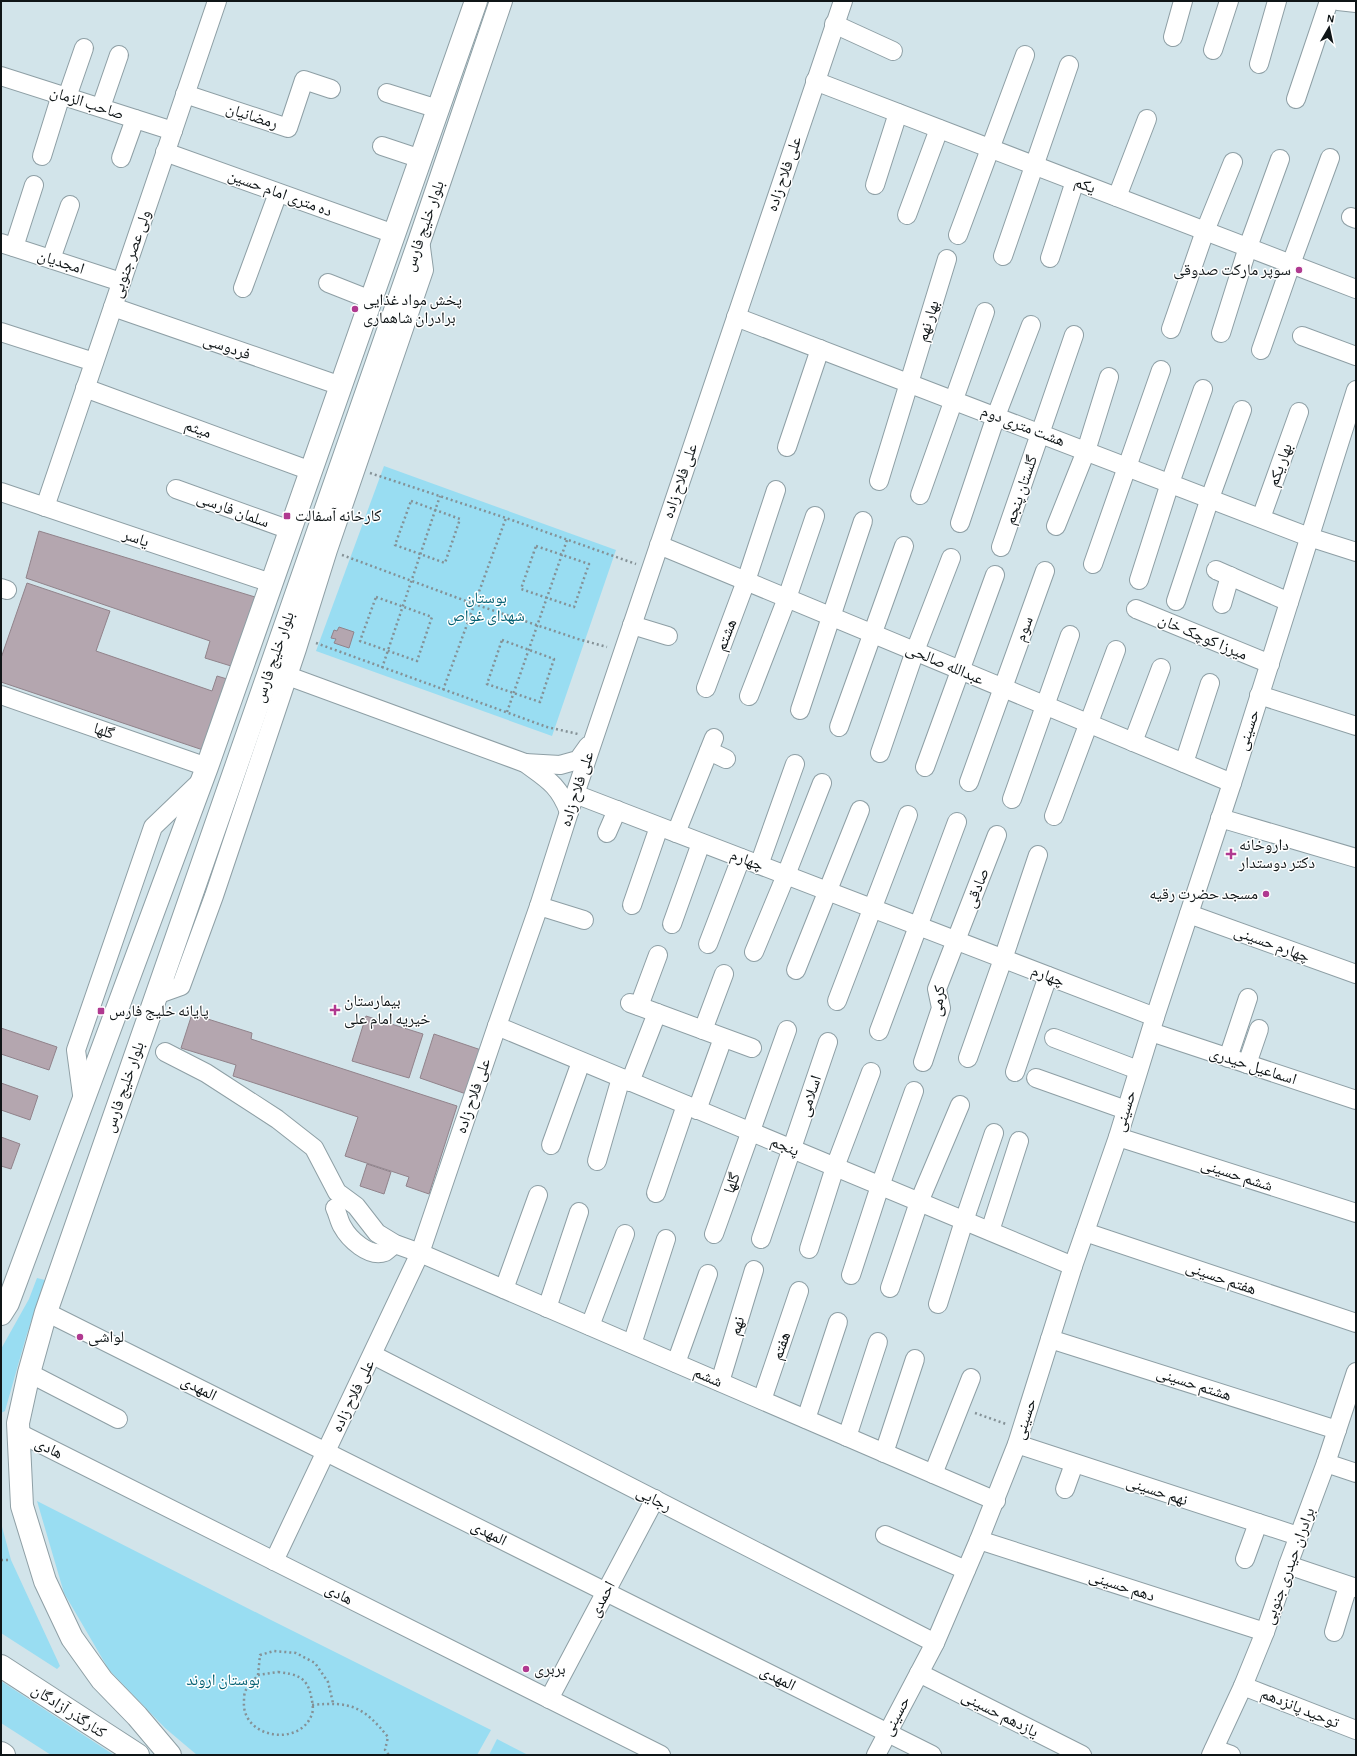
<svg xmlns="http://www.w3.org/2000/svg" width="1357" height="1756" font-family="'Alegreya Sans','Noto Naskh Arabic',sans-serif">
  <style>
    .green { fill: #99ddf2 }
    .building { fill: #b4a6af; stroke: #91838b }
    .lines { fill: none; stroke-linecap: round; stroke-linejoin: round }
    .minor-casing { stroke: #8e9fa5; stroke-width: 20 }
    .major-casing { stroke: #8e9fa5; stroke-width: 24 }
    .highway-casing { stroke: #8e9fa5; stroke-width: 24 }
    .path { stroke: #849196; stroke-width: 2.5; stroke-dasharray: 2 3; stroke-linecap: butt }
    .minor { stroke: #fff; stroke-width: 18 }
    .major { stroke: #fff; stroke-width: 22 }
    .highway { stroke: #fff; stroke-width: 22 }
    .poi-dot { fill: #b03990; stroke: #fff; stroke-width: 1.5 }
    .labels { text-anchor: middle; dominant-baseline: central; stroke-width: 3; stroke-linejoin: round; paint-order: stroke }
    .street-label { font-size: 16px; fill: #0f1517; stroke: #fff }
    .poi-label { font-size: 16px; fill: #0f1517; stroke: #fff; text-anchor: start }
    .park-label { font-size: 16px; fill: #036073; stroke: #fff }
  </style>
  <rect width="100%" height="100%" fill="#d2e4ea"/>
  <g class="green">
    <path d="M384,466L616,550L552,736L316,651Z"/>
    <path d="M37,1278L45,1280L26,1337L5,1411L1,1413V1349L29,1299Z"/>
    <path d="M37,1501L269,1619L491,1730L477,1755H197L165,1728L109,1670L64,1593Z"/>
    <path d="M1,1523L11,1560L60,1666L57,1669L1,1633Z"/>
    <path d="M1,1681L114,1755H51L1,1723Z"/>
    <path d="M497,1739L528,1755H489Z"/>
  </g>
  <g class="building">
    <path d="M39,531L255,597L231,666L205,658L210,641L26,578Z"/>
    <path d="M27,583L110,611L96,651L212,691L217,676L227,679L203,750L1,682V658Z"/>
    <path d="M339,627L354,632L349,648L334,643L336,639L331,638L334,630L337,631Z"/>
    <path d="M192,1014L252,1033L251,1039L457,1106L429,1194L406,1186L409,1177L345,1156L358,1117L233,1076L236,1065L181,1048Z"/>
    <path d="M366,1016L423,1034L409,1078L352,1061Z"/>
    <path d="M1,1028L57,1047L49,1070L1,1054Z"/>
    <path d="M434,1034L487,1052L472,1096L420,1078Z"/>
    <path d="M1,1083L38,1096L30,1120L1,1110Z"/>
    <path d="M1,1137L20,1144L11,1169L1,1166Z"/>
    <path d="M367,1164L391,1172L384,1194L360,1186Z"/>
  </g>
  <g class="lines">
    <g class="minor-casing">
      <g id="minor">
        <path d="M1338,1L1356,3"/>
        <path d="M834,24L893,51"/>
        <path d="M1173,37L1183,1"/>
        <path d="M1213,50L1229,1"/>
        <path d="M1259,64L1277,1"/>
        <path d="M1,76L173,131"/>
        <path d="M815,81L1356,289"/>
        <path d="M387,93L438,109"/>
        <path d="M185,94L288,128L304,80L331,89"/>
        <path d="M67,97L84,48"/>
        <path d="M1296,99L1329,1"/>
        <path d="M101,107L119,55"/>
        <path d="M382,146L421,159"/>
        <path d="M165,152L394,234"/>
        <path d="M42,156L61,95"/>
        <path d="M121,158L135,119"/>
        <path d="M875,185L898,113"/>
        <path d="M1117,197L1147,119"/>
        <path d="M907,215L939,129"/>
        <path d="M1351,217L1356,219"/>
        <path d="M958,235L1025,55"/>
        <path d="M1,243L121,282"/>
        <path d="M14,247L34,185"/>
        <path d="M1003,256L1069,65"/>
        <path d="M1050,258L1075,181"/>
        <path d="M51,259L70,205"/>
        <path d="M328,283L371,300"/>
        <path d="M243,288L278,193"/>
        <path d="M113,307L341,386"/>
        <path d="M736,317L1309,537L1356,552"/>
        <path d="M1171,329L1205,231L1233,162"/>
        <path d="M1,332L94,362"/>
        <path d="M1221,333L1248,247L1280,159"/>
        <path d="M1302,336L1356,356"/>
        <path d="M1261,350L1291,264L1330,158"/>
        <path d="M85,388L311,471"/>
        <path d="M787,447L820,349"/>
        <path d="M879,481L947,259"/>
        <path d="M176,489L290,530"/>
        <path d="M1,492L271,583"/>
        <path d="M920,495L985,312"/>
        <path d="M45,507L217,1"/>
        <path d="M1261,518L1299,412"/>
        <path d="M960,523L996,416L1031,325"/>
        <path d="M1056,526L1086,451L1109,377"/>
        <path d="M659,545L1232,783"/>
        <path d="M1001,547L1074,335"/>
        <path d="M1093,564L1161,370"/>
        <path d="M1216,570L1289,602"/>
        <path d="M1139,580L1170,483L1203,389"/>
        <path d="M1,588L7,590"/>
        <path d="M1176,601L1210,498L1242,410"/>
        <path d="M1222,604L1230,576"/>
        <path d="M1136,609L1270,664"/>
        <path d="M632,625L668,636"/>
        <path d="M288,676L525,763C547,779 559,785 569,812"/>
        <path d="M706,688L746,581L776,490"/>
        <path d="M1,695L207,767"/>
        <path d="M1259,695L1356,726"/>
        <path d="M749,696L787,598L815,516"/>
        <path d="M800,710L863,521"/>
        <path d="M839,727L904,546"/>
        <path d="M1133,742L1161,668"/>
        <path d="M709,751L726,759"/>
        <path d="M880,753L915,651L951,558"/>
        <path d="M525,763L560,765L578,760L588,746"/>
        <path d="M1184,763L1210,683"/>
        <path d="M925,767L995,575"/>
        <path d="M969,782L1045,571"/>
        <path d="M575,794L1155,1017"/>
        <path d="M1012,799L1070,635"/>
        <path d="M1054,816L1116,650"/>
        <path d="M1220,818L1356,858"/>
        <path d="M607,833L617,810"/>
        <path d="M676,833L714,738"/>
        <path d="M759,865L795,764"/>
        <path d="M632,905L659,827"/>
        <path d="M539,906L584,920"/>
        <path d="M1189,914L1356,974"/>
        <path d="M672,924L701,843"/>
        <path d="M708,944L741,858"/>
        <path d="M754,952L786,875L822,783"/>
        <path d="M796,970L860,810"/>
        <path d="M156,995L181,986L214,896L297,649L328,550L424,270L420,240"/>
        <path d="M837,1001L908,815"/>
        <path d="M630,1003L752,1048"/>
        <path d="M639,1006L658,955"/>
        <path d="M497,1026L1073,1266"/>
        <path d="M703,1030L724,974"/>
        <path d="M879,1031L957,822"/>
        <path d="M1151,1032L1356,1100"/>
        <path d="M1054,1038L1138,1070"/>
        <path d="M165,1052L206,1073L277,1119L314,1148L337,1192L356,1206L377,1233L395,1244L420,1253L996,1501"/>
        <path d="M968,1058L1003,959L1038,855"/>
        <path d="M1228,1058L1248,998"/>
        <path d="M923,1062L941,1008L937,989L997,835"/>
        <path d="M1247,1064L1259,1029"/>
        <path d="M1015,1072L1048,976"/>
        <path d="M1036,1078L1126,1110"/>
        <path d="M630,1082L657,1013"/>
        <path d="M83,1102L76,1050L153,827L202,780"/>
        <path d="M697,1110L723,1038"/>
        <path d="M1118,1137L1356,1213"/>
        <path d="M551,1145L581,1062"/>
        <path d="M597,1161L621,1078"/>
        <path d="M656,1193L686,1105"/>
        <path d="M335,1208C338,1214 339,1221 342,1226C349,1239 369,1258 385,1252C388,1250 392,1246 395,1244"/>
        <path d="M990,1231L1019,1141"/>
        <path d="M1085,1232L1356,1323"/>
        <path d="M714,1234L787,1030"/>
        <path d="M761,1239L828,1042"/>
        <path d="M809,1249L835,1167L871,1072"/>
        <path d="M851,1275L880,1186L914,1091"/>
        <path d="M890,1288L919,1202L960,1105"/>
        <path d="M504,1289L538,1195"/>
        <path d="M938,1304L964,1221L994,1133"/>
        <path d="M547,1308L579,1212"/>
        <path d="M46,1312L932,1755"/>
        <path d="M590,1326L625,1234"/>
        <path d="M1050,1339L1337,1430"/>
        <path d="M632,1344L666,1239"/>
        <path d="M373,1355L935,1643"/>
        <path d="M676,1363L708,1274"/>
        <path d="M29,1373L118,1419"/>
        <path d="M720,1382L754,1270"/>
        <path d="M762,1400L799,1291"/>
        <path d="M806,1419L838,1322"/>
        <path d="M17,1432L661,1755"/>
        <path d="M847,1437L878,1342"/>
        <path d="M1017,1444L1298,1536"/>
        <path d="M884,1453L915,1359"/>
        <path d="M1326,1463L1356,1473"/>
        <path d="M933,1474L971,1378"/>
        <path d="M1065,1489L1074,1464"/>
        <path d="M885,1535L966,1570"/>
        <path d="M979,1540L1265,1632"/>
        <path d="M1245,1559L1258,1523"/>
        <path d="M274,1561L420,1253L497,1026L539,906L569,812L843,1"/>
        <path d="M1288,1565L1356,1588"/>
        <path d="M1334,1632L1348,1586"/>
        <path d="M919,1673L1082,1755"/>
        <path d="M1243,1686L1356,1730"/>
        <path d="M549,1699L655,1499"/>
        <path d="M1214,1749L1231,1755"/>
        <path d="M876,1755L935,1643L979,1540L1017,1444L1073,1266L1118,1137L1155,1017L1232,783L1356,390"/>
        <path d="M1211,1755L1243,1686L1265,1632L1288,1565L1326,1463L1356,1372"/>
      </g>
    </g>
    <g class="major-casing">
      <g id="major">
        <path d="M1,1314L8,1303L207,767L476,1"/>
        <path d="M1,1666L138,1755"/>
        <path d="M170,1755L137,1716L102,1680L72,1638L45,1581L22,1506L18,1423L29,1373L46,1312L420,239L501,1"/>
      </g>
    </g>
    <g class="highway-casing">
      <path id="highway" d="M1,1753L4,1755"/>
    </g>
    <g class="path">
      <path d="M370,473L506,518L636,564"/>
      <path d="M411,501L460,519L445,563L395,545Z"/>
      <path d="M536,546L589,564L574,607L521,589Z"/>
      <path d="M342,555L474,604L578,639L607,647"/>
      <path d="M376,597L432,617L417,661L360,641Z"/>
      <path d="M502,640L554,659L540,702L487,684Z"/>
      <path d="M316,643L547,727L578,734"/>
      <path d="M382,668L440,496"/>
      <path d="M443,690L506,518"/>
      <path d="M507,712L567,540"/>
      <path d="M975,1413L1006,1424"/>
      <path d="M1,1560H11"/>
      <path d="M278,1672C295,1674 307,1676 311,1696C312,1701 314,1708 312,1714C300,1748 241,1738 244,1701C244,1699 244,1695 245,1692C247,1686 254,1680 258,1675Z"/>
      <path d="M258,1675L260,1655L274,1651L296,1653L315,1663L328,1682L333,1703"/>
      <path d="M312,1705C351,1701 364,1707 388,1737L385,1750L389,1755"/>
    </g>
    <use href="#minor" class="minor"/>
    <use href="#major" class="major"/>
    <use href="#highway" class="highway"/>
  </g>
  <g class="poi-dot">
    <circle cx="1299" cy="270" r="4"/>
    <circle cx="355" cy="309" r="4"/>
    <rect x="283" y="512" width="8" height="8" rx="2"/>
    <path d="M1229 848h4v4h4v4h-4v4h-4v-4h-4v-4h4z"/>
    <circle cx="1266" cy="894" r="4"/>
    <path d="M333 1004h4v4h4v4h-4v4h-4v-4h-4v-4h4z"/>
    <rect x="97" y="1007" width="8" height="8" rx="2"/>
    <circle cx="80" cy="1337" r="4"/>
    <circle cx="526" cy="1669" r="4"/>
  </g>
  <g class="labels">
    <g class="street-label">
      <text transform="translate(87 103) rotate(18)">صاحب الزمان</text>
      <text transform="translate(252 116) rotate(18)">رمضانیان</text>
      <text transform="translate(784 174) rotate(-71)">علی فلاح زاده</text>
      <text transform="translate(1085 185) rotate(21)">یکم</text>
      <text transform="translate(280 193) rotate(20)">ده متری امام حسین</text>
      <text transform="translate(424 226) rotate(-71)">بلوار خلیج فارس</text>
      <text transform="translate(131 254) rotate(-71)">ولی عصر جنوبی</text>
      <text transform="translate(61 262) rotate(18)">امجدیان</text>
      <text transform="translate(928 321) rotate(-73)">بهار نهم</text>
      <text transform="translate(227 347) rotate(19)">فردوسی</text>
      <text transform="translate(1023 426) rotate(21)">هشت متری دوم</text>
      <text transform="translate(198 429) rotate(20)">میثم</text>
      <text transform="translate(1280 465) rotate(-70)">بهار یکم</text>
      <text transform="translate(680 481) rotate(-71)">علی فلاح زاده</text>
      <text transform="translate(1021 490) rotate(-71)">گلستان پنجم</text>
      <text transform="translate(233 510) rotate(20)">سلمان فارسی</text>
      <text transform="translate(136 538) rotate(19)">یاسر</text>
      <text transform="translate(1024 629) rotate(-70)">سوم</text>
      <text transform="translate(726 635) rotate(-69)">هشتم</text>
      <text transform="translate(1203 637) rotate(23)">میرزا کوچک خان</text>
      <text transform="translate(274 657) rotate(-71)">بلوار خلیج فارس</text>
      <text transform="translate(945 664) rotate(23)">عبدالله صالحی</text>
      <text transform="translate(1248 730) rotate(-72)">حسینی</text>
      <text transform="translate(104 731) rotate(19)">گلها</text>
      <text transform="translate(577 789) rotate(-72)">علی فلاح زاده</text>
      <text transform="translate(747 860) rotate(21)">چهارم</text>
      <text transform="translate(977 888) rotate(-69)">صادقی</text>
      <text transform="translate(1272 944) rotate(20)">چهارم حسینی</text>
      <text transform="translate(1048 976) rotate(21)">چهارم</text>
      <text transform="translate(938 1001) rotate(-83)">کرمی</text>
      <text transform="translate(1253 1066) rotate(18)">اسماعیل حیدری</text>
      <text transform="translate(124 1087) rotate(-71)">بلوار خلیج فارس</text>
      <text transform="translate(473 1096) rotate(-71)">علی فلاح زاده</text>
      <text transform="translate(810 1096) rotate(-72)">اسلامی</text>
      <text transform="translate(1125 1111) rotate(-73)">حسینی</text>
      <text transform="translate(785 1146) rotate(23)">پنجم</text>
      <text transform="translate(1237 1175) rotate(18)">ششم حسینی</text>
      <text transform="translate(732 1183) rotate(-70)">گلها</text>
      <text transform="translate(1221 1278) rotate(19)">هفتم حسینی</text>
      <text transform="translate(737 1326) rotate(-73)">نهم</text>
      <text transform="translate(781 1346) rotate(-71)">هفتم</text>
      <text transform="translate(708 1377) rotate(23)">ششم</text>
      <text transform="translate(1194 1384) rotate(18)">هشتم حسینی</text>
      <text transform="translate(199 1388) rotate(27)">المهدی</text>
      <text transform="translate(353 1396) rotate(-64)">علی فلاح زاده</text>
      <text transform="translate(1025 1419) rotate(-72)">حسینی</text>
      <text transform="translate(49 1448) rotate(27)">هادی</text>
      <text transform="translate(1157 1491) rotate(18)">نهم حسینی</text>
      <text transform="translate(654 1499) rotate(27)">رجایی</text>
      <text transform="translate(489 1533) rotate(27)">المهدی</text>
      <text transform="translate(1289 1566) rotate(-70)">برادران حیدری جنوبی</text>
      <text transform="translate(1122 1586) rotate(18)">دهم حسینی</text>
      <text transform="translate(339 1594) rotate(27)">هادی</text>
      <text transform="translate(602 1599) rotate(-62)">احمدی</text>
      <text transform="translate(778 1678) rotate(27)">المهدی</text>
      <text transform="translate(1300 1708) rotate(22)">توحید پانزدهم</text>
      <text transform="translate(69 1711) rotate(33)">کنارگذر آزادگان</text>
      <text transform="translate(1000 1714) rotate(27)">یازدهم حسینی</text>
      <text transform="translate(896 1716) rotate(-62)">حسینی</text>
    </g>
    <g class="poi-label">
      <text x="1291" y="270" text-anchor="end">سوپر مارکت صدوقی</text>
      <text x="363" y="300">پخش مواد غذایی<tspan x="363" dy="18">برادران شاهماری</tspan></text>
      <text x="295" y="516">کارخانه آسفالت</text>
      <text x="1239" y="845">داروخانه<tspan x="1239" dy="18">دکتر دوستدار</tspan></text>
      <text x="1258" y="894" text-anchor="end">مسجد حضرت رقیه</text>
      <text x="344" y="1001">بیمارستان<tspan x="344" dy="18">خیریه امام علی</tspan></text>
      <text x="109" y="1011">پایانه خلیج فارس</text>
      <text x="88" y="1337">لواشی</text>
      <text x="534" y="1669">بربری</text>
    </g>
    <g class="park-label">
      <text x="486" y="598">بوستان<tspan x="486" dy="18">شهدای غواص</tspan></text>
      <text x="223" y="1680">بوستان اروند</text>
    </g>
  </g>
  <rect width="1357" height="1756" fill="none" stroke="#0f1517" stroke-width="4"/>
  <g transform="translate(1329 28) rotate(9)" stroke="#ffffff" stroke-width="3" paint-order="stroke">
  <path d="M0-3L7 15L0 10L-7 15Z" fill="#0f1517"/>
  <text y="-6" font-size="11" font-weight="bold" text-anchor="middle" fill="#0f1517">N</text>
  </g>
</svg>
